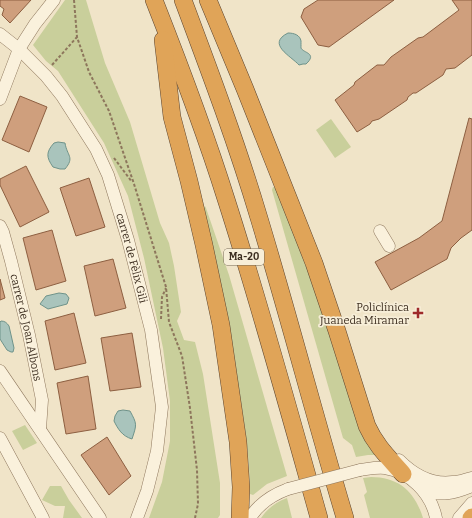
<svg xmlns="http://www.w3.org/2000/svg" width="472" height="518" font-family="Bitter,serif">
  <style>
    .green { fill: #c9cf9b }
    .water { fill: #a9c4bc; stroke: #6f938a }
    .building { fill: #cf9f7d; stroke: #8d5f41 }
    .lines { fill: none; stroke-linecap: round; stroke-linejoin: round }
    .minor-casing { stroke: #8d765c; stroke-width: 13 }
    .highway-casing { stroke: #5b4430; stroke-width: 18 }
    .path { stroke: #8d765c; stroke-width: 2; stroke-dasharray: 3 2; stroke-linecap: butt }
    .minor { stroke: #faf1dc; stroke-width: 12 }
    .highway { stroke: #e0a458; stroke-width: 17 }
    .minor-bridge-casing { stroke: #8d765c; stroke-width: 13; stroke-linecap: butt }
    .minor-bridge { stroke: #faf1dc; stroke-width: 12 }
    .poi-dot { fill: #9e2a2b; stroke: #f7eed8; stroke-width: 1.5 }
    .labels { text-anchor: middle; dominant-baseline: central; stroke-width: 3.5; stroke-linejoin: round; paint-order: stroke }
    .shield { fill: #f7eed8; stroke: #756857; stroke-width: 1 }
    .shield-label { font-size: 10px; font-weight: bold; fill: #3d2e20 }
    .street-label { font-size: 11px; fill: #3d2e20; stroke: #f7eed8 }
    .poi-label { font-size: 11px; fill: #3d2e20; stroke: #f7eed8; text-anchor: end }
  </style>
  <rect width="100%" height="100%" fill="#f0e4c8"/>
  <g class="green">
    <path d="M65,0H86L105,63L130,122L160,223L169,243L174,266L181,312L177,321L184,340L195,342L203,374L220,483V515L218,518H149L162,482L170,441V401L163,348L144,258L128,196L104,143L58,71L46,61L33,45Z"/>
    <path d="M331,119L351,147L335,158L316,130Z"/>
    <path d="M273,187L276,188L290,218L377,455H368L356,457L352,445L343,438L294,267L272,190Z"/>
    <path d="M205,206L206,208L229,275L287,476L267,484L253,495L250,494C250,457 244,421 238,385C229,325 217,267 204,208Z"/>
    <path d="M25,425L37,443L23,450L12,431Z"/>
    <path d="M371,477C399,477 415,492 423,518H370L364,495L367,492L363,478Z"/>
    <path d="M50,486H61L69,500L82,518H63L65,506H55L42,500Z"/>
    <path d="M287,498L292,518H261C268,508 276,502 287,498Z"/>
  </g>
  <g class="water">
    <path d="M288,33C294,33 300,35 301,41C301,42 301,47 301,48C303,53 318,53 306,64H303L299,65C291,56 266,44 288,33Z"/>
    <path d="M58,142L65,143C67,156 75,157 65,169H60L53,167C46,157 46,152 54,143Z"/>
    <path d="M59,293L66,294L69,298L67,304L48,309L40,304L46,296Z"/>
    <path d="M1,321C5,321 7,323 9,326L14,348L13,352H11L7,350L0,339V322Z"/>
    <path d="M123,410L130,411C137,424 137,424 132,439C122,436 118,429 114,421L115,416L118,411Z"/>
  </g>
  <g class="building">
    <path d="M0,0H31L10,23L2,15L4,9L0,6Z"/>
    <path d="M318,0H394L329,47L318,45L301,17L304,9Z"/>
    <path d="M452,0H472V55L455,68L446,69L443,75L416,93H413L408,97L407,100L379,119L372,121L370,124L357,132L335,100L354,85L355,82L377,65H384L391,57L418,38L423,37L459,10Z"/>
    <path d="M20,96L47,107L29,152L2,140Z"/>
    <path d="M469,118L472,119V230L461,238L451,248L447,259L391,290L375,262L419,238L442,221Z"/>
    <path d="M26,166L49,212L20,227L0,185V179Z"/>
    <path d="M89,178L105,227L76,236L60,188Z"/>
    <path d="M52,230L66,281L36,290L23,238Z"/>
    <path d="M113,259L126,308L95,316L84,266Z"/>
    <path d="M0,279L5,298L0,300Z"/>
    <path d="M74,313L86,363L55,370L45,321Z"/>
    <path d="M132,333L141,387L110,391L101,338Z"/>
    <path d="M88,376L96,429L66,434L57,383Z"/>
    <path d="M107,437L131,476L109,495L81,455Z"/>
  </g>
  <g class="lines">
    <g class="minor-casing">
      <g id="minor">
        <path id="s1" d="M0,34L19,49L46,76L62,96L96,149L108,175L128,240L151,330L162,407L157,451L147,491L137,518"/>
        <path d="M0,99L19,49L35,24L54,0"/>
        <path id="s2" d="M0,226L3,232L11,261L29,335L42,400L40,429"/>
        <path d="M380,231L389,246"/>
        <path d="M0,371L100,518"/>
        <path d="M0,438L43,518"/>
        <path d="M399,460C413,474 432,485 453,482C460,482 466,479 472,478"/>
        <path d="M360,470C368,469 376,467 385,468C410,472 431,493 436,518"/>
        <path d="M422,488C439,498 455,493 472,486"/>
        <path d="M250,518C259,503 272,495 288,489"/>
        <path d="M459,518L472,503"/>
      </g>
    </g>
    <g class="highway-casing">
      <g id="highway">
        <path d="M154,0C180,66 205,132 226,199C260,305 289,411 319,518"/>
        <path d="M183,0C210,72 237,144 259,218C289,317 315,418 345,518"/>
        <path d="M208,0L245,89L314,263L337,331L367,426C376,446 389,458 403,474"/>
        <path d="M163,40L172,117L189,181L204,245L221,325L238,442L241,487L240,518"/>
        <path d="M471,518L472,517"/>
      </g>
    </g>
    <g class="path">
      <path d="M74,0L77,37L89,72L109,111L134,184L166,287L169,322L182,356L190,408L197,470L198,504L195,518"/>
      <path d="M52,65L77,37"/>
      <path d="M114,158L132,182"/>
      <path d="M161,319L162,297L166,288"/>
    </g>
    <use href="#minor" class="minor"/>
    <use href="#highway" class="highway"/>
    <g class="minor-bridge-casing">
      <path id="minor-bridge" d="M288,489L360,470"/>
    </g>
    <use href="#minor-bridge" class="minor-bridge"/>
  </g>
  <path class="poi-dot" d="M416 307h4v4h4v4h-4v4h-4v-4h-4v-4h4z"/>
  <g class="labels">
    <rect class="shield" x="224" y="249" width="40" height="16" rx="3"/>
    <g class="shield-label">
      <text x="244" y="257">Ma-20</text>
    </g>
    <g class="street-label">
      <text stroke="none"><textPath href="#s1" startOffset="266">carrer de Fèlix Gili</textPath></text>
      <text stroke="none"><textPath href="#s2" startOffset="105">carrer de Joan Albons</textPath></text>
    </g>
    <g class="poi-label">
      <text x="409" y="307">Policlínica<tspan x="409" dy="13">Juaneda Miramar</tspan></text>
    </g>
  </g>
</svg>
